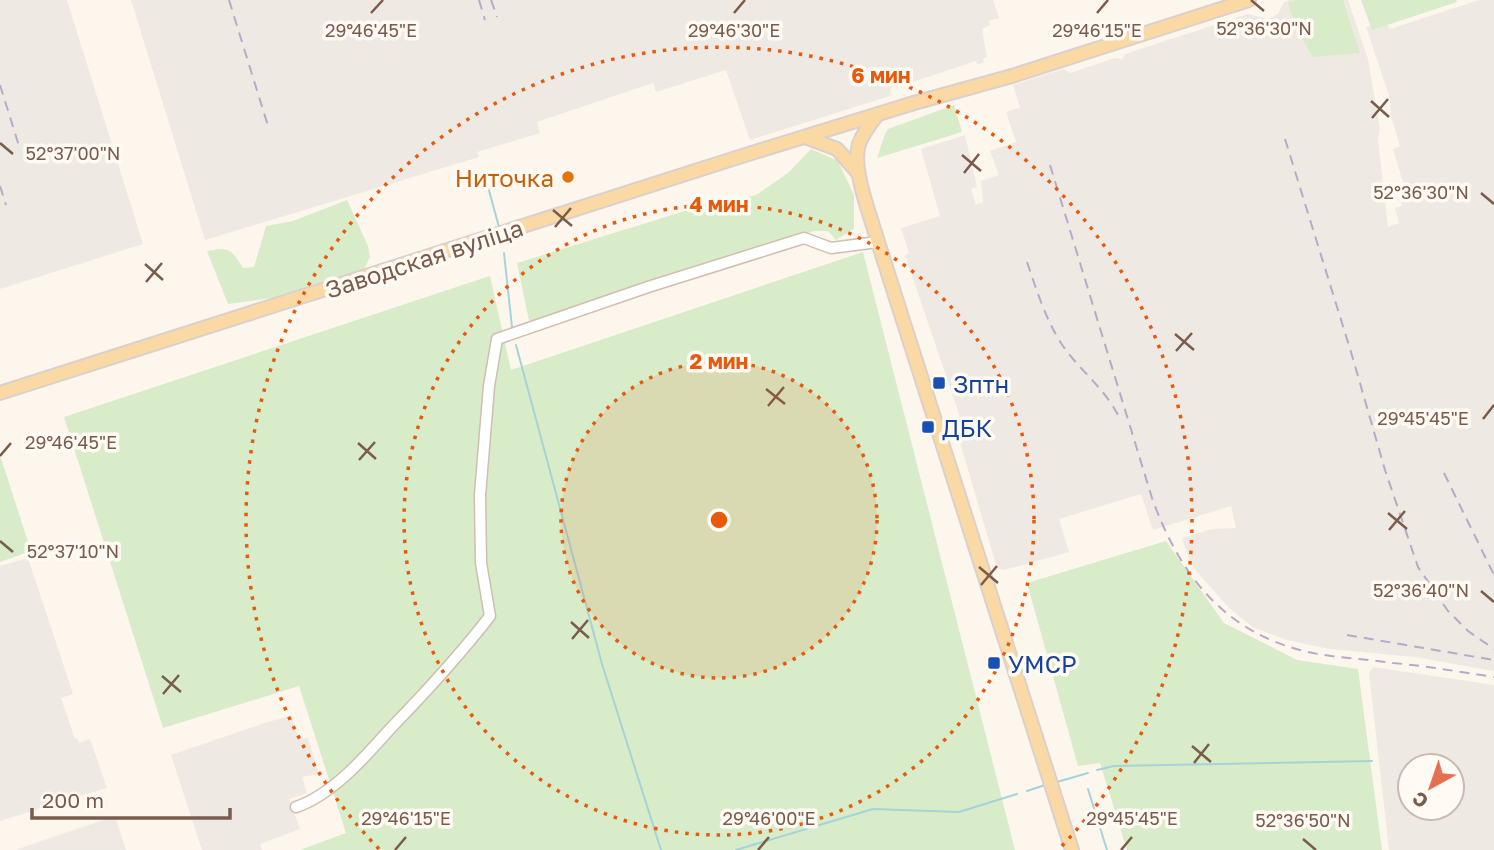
<svg xmlns="http://www.w3.org/2000/svg" width="1494" height="850" font-family="'Golos Text',sans-serif">
  <style>
    .industrial { fill: #efe9e4; fill-rule: evenodd }
    .green { fill: #d8ecc9 }
    .lines { fill: none; stroke-linecap: round; stroke-linejoin: round }
    .stream { stroke: #a5d3da; stroke-width: 2 }
    .minor-casing { stroke: #d1beb0; stroke-width: 13 }
    .major-casing { stroke: #dad1cd; stroke-width: 16 }
    .minor { stroke: #fff; stroke-width: 10 }
    .major { stroke: #fbd9a5; stroke-width: 12 }
    .rail { stroke: #b9a8c9; stroke-width: 2; stroke-dasharray: 10 7; stroke-linecap: butt }
    .ticks { fill: none; stroke: #7a5c4d; stroke-width: 2.5 }
    .ring { fill: none; stroke: #e8590c; stroke-width: 3.5; stroke-dasharray: 3.5 7 }
    .food-dot { fill: #e8710a; stroke: #fffaf3; stroke-width: 2.5 }
    .transit-dot { fill: #1a4fb4; stroke: #fffaf3; stroke-width: 2.5 }
    .labels { text-anchor: middle; dominant-baseline: central; stroke-width: 7; stroke-linejoin: round; paint-order: stroke }
    .food-label { font-size: 24px; fill: #c56008; stroke: #fffaf3; text-anchor: end }
    .street-label { font-size: 24px; fill: #7a5c4d; stroke: #fffaf3 }
    .transit-label { font-size: 24px; fill: #164399; stroke: #fffaf3; text-anchor: start }
    .ticks-label { font-size: 18px; text-anchor: middle; fill: #7a5c4d; stroke: #fffaf3; stroke-width: 7; stroke-linejoin: round; paint-order: stroke }
    .centre { fill: #e8590c; stroke: #fffaf3; stroke-width: 3.5 }
    .ring-label { font-size: 21px; text-anchor: middle; font-weight: bold; fill: #e8590c; stroke: #fffaf3; stroke-width: 7; stroke-linejoin: round; paint-order: stroke }
  </style>
  <rect width="100%" height="100%" fill="#fdf6ec"/>
  <g class="industrial">
    <path d="M0,0H67L143,244L0,289Z"/>
    <path d="M131,0H993L999,18L989,21L990,25L982,29L987,57L983,59L984,62L978,65L976,61L913,82L891,87L890,96L750,140L726,70L656,92L653,83L537,122L540,133L477,152L479,157L205,240Z"/>
    <path d="M1290,0H1348L1368,59L1380,130L1378,140L1388,227L1399,223L1395,208L1402,206L1401,202L1408,199L1393,149L1400,146L1391,116L1390,99L1366,27L1385,20L1390,29L1479,0H1494V671L1415,657L1329,649L1287,640L1254,628L1229,608L1198,573L1190,562L1182,538L1212,529L1236,528L1231,506L1153,530L1141,494L1059,519L1069,552L1004,570L997,568L953,419L960,417L905,255L909,253L901,228L940,216L921,149L965,135L977,187L971,189L976,205L983,202L981,181L999,175L990,151L1016,142L1006,112L1020,108L1013,85L1063,69L1070,73L1115,58L1122,59L1125,54L1248,14L1268,19L1278,14L1284,2Z"/>
    <path d="M28,558L73,694L61,698L75,739L77,738L79,743L90,739L107,788L0,821V566Z"/>
    <path d="M1373,667L1494,685V850H1389L1369,673ZM1410,766H1452V808H1410Z"/>
    <path d="M291,716L299,739L308,738L319,774L302,777L307,793L289,799L300,829L260,844L262,850H202L171,755L268,722Z"/>
    <path d="M115,816L126,850H15Z"/>
  </g>
  <g class="green">
    <path d="M1297,0H1343L1360,53L1313,57L1298,32L1288,3Z"/>
    <path d="M1361,0H1456L1457,2L1372,30Z"/>
    <path d="M954,105L962,132L877,158L885,134L888,129Z"/>
    <path d="M811,149L838,161L854,195V229L836,240L828,231H814L544,316V328L531,330L517,263L688,210L756,195L788,173Z"/>
    <path d="M347,200L368,246L370,257L364,269L286,296L228,304L207,251C230,247 231,249 243,268L254,267L266,226L293,221Z"/>
    <path d="M863,252L1015,850H300L346,833L299,686L163,728L64,417L490,276L511,370Z"/>
    <path d="M0,455L31,551L0,562Z"/>
    <path d="M1166,541L1224,623L1297,660L1358,669L1382,850H1127L1100,763L1078,766L1027,583Z"/>
  </g>
  <g class="lines">
    <g class="stream">
      <path d="M487,183L499,227"/>
      <path d="M504,253L512,327"/>
      <path d="M516,345L602,664L661,850"/>
      <path d="M1097,770L1114,766L1372,761"/>
      <path d="M1057,782L1088,773"/>
      <path d="M1088,789L1107,850"/>
      <path d="M1027,791L1045,785"/>
      <path d="M736,850L873,809L959,812L1017,794"/>
    </g>
    <g class="minor-casing">
      <path id="minor" d="M296,807C332,795 365,757 390,729C425,693 459,656 490,616L481,563L480,495L489,386L497,339L648,287L804,238L831,248L878,242"/>
    </g>
    <g class="major-casing">
      <g id="major">
        <path d="M877,115C870,124 863,133 859,144C851,168 871,217 878,242L1072,850"/>
        <path d="M805,137L837,149L858,173"/>
        <path d="M0,393L742,156L914,103L1012,76L1249,0"/>
      </g>
    </g>
    <use href="#minor" class="minor"/>
    <use href="#major" class="major"/>
    <g class="rail">
      <path d="M229,0L269,129"/>
      <path d="M479,0L485,20"/>
      <path d="M491,0L497,17"/>
      <path d="M0,85L19,146"/>
      <path d="M1285,139L1351,352L1385,470L1418,567L1448,611L1468,631L1494,649"/>
      <path d="M1050,165L1152,498C1180,576 1225,633 1308,652C1336,658 1365,659 1393,663C1427,666 1460,672 1494,677"/>
      <path d="M0,186L6,205"/>
      <path d="M1027,262C1037,291 1046,321 1063,346C1082,373 1105,388 1120,419"/>
      <path d="M1444,473L1494,575"/>
      <path d="M1347,635L1494,660"/>
    </g>
  </g>
  <path class="ticks" d="M1251,0L1264,11M371,13L383,0M734,13L745,0M1097,13L1108,0M1371,101L1389,117M1372,118L1388,99M0,143L13,154M962,155L981,171M964,173L979,154M1481,193L1494,204M553,210L572,226M555,227L571,208M145,264L163,280M146,282L162,263M1175,334L1194,350M1176,351L1192,333M766,389L785,404M768,406L784,387M1483,419L1494,405M358,443L376,459M0,456L11,443M359,460L375,442M1388,513L1407,529M1389,530L1405,511M0,541L13,552M979,567L998,583M981,585L997,566M1481,591L1494,602M571,622L589,638M572,639L588,620M162,676L181,692M163,694L179,675M1192,746L1211,762M1194,763L1209,744M1303,839L1316,850M395,850L406,837M758,850L769,837M1121,850L1132,837"/>
  <circle cx="719" cy="520" r="158" fill="#e8590c" fill-opacity=".12"/>
  <g class="ring">
    <circle cx="719" cy="520" r="158"/>
    <circle cx="719" cy="520" r="315"/>
    <path d="M379 849A473 473 0 1 1 1059 849"/>
  </g>
  <circle class="food-dot" cx="568" cy="177" r="7"/>
  <g class="transit-dot">
    <rect x="932" y="376" width="14" height="14" rx="3.5"/>
    <rect x="921" y="420" width="14" height="14" rx="3.5"/>
    <rect x="987" y="656" width="14" height="14" rx="3.5"/>
  </g>
  <g class="labels">
    <g class="food-label">
      <text x="554" y="177">Ниточка</text>
    </g>
    <g class="street-label">
      <text transform="translate(424 258) rotate(-18)">Заводская вуліца</text>
    </g>
    <g class="transit-label">
      <text x="953" y="383">Зптн</text>
      <text x="942" y="427">ДБК</text>
      <text x="1008" y="663">УМСР</text>
    </g>
  </g>
  <g class="ticks-label">
    <text x="1264" y="35">52°36'30"N</text>
    <text x="371" y="37">29°46'45"E</text>
    <text x="734" y="37">29°46'30"E</text>
    <text x="1097" y="37">29°46'15"E</text>
    <text x="73" y="160">52°37'00"N</text>
    <text x="1421" y="199">52°36'30"N</text>
    <text x="1423" y="425">29°45'45"E</text>
    <text x="71" y="449">29°46'45"E</text>
    <text x="73" y="558">52°37'10"N</text>
    <text x="1421" y="597">52°36'40"N</text>
    <text x="406" y="825">29°46'15"E</text>
    <text x="769" y="825">29°46'00"E</text>
    <text x="1132" y="825">29°45'45"E</text>
    <text x="1303" y="827">52°36'50"N</text>
  </g>
  <circle cx="719" cy="520" r="10" class="centre"/>
  <g class="ring-label">
    <text x="881" y="83">6 мин</text>
    <text x="719" y="212">4 мин</text>
    <text x="719" y="369">2 мин</text>
  </g>
  <g transform="translate(1431 787) rotate(220)"><circle r="33" fill="#fffaf3" stroke="#cabbb1" stroke-width="2"/>
  <path d="M0-5L12 26L0 18L-12 26Z" fill="#e76f51"/>
  <text y="-10" font-size="19" font-weight="bold" text-anchor="middle" fill="#7a5c4d">С</text>
  </g>
  <path d="M32 808v10h198v-10" fill="none" stroke="#7a5c4d" stroke-width="3.5"/>
  <text x="42" y="808" font-size="21" fill="#7a5c4d" stroke="#fffaf3" stroke-width="5" paint-order="stroke">200 m</text>
</svg>
